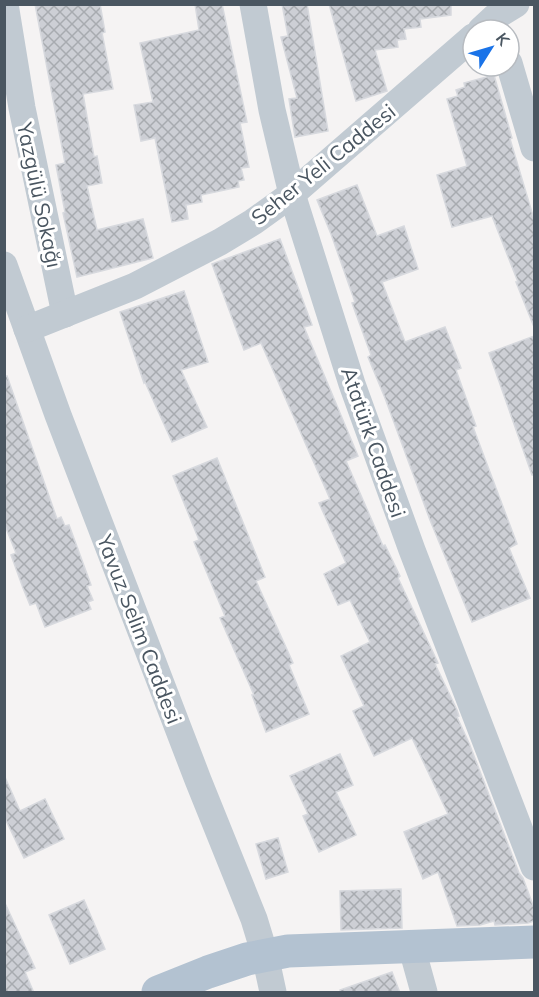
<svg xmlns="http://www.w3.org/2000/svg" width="539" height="997" font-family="Mulish,sans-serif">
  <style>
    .building { fill: url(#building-cross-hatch); stroke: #d7d9de; stroke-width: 1.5 }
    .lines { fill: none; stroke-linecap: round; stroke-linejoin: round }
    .minor { stroke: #c1cad2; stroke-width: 27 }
    .major { stroke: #b3c2d1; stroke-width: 33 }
    .labels { text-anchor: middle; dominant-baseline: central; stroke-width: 6; stroke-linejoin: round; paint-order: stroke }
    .street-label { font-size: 21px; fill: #4a5661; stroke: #fff }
  </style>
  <defs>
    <pattern id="building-cross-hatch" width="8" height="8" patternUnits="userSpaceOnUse" patternTransform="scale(1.5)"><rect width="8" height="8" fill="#cdcfd5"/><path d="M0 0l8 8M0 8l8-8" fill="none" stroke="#a8abb0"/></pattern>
  </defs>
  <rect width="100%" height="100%" fill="#f5f3f3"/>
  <g class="building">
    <path d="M35,4H100L105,32L102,33L113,89L83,94L94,157L97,156L102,183L87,186L97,230L143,219L153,258L77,277L63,213L65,212L56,165L65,163Z"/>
    <path d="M195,4H222L247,122L240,123L249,167L241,168L244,180L238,181L239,187L201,195L202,202L186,205L188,219L172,222L155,138L141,141L134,105L153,102L140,43L199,30Z"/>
    <path d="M282,4H307L328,131L295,137L289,99L297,98L281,37L288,36Z"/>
    <path d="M329,4H451V15L420,19L421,27L404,29L406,39L397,40L398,47L375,50L387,91L356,101Z"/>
    <path d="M494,75L512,138L510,139L534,219V327L516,282H518L492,216L452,227L437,175L467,166L447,99L458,96L456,90L465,87L464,83Z"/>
    <path d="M357,185L377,236L404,226L418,269L382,282L405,342L445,327L461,368L456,370L476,426L473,427L517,544L509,548L530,598L472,622L430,520L385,398L368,357L371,355L352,303L355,302L331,234L317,200Z"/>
    <path d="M280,239L312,325L304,327L358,456L346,461L383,546L385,545L400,576L398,578L438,663L435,664L457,710L459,716L457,717L469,743L519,873L523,878L534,908V921L528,923L495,925L494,921L480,925L457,926L438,872L423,879L404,832L448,814L412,738L374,756L353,711L364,706L341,656L370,642L350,600L338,605L324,574L346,563L319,503L330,499L261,343L244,350L212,264Z"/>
    <path d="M184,291L208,362L181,370L207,427L172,442L145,382L144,383L120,312Z"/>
    <path d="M534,336V475H532L489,353Z"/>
    <path d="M7,376L57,519L61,517L65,526L69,525L91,585L87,586L93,600L88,602L91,609L45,627L36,603L30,605L23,588L11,555L16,553L4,523V377Z"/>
    <path d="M217,458L265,577L256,581L293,663L289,665L309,714L266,732L252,695H254L220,618L225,616L194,542L199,540L173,476Z"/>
    <path d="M340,754L353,785L336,792L356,835L319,852L303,816L308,814L290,776Z"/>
    <path d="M4,775L20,811L45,799L64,839L24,858L4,816Z"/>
    <path d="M278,838L288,872L266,879L256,844Z"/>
    <path d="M401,889L402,928L341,930L340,891Z"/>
    <path d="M84,900L105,949L70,964L49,915Z"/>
    <path d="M4,901L35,968L25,972L34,993H4Z"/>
    <path d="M392,972L400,993H340V990Z"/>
  </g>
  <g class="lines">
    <g class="minor">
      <path d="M5,4L22,108L65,314"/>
      <path d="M253,4L272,110L292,194L352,384L412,550L534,867"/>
      <path d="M481,30L495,17L516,4"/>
      <path d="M509,63L534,148"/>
      <path d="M4,265L58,415L198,780L254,919L265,955L273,992"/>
      <path d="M27,329L135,286L220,242L253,222L292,194L473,37"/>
      <path d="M411,945L424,992"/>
    </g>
    <path class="major" d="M158,992L208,972L247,959L288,951L534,942"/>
  </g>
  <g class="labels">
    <g class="street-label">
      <text transform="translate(323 164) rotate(-39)">Seher Yeli Caddesi</text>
      <text transform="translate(40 195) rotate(78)">Yazgülü Sokağı</text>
      <text transform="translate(374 442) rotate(71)">Atatürk Caddesi</text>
      <text transform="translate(140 629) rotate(69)">Yavuz Selim Caddesi</text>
    </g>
  </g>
  <rect width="539" height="997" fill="none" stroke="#4a5661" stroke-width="12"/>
  <g transform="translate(491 48) rotate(53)"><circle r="28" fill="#ffffff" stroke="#b7bbc0" stroke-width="1.5"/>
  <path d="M0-4.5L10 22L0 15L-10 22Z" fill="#1a73e8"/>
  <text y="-9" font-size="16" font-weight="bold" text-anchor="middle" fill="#4a5661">K</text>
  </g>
</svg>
